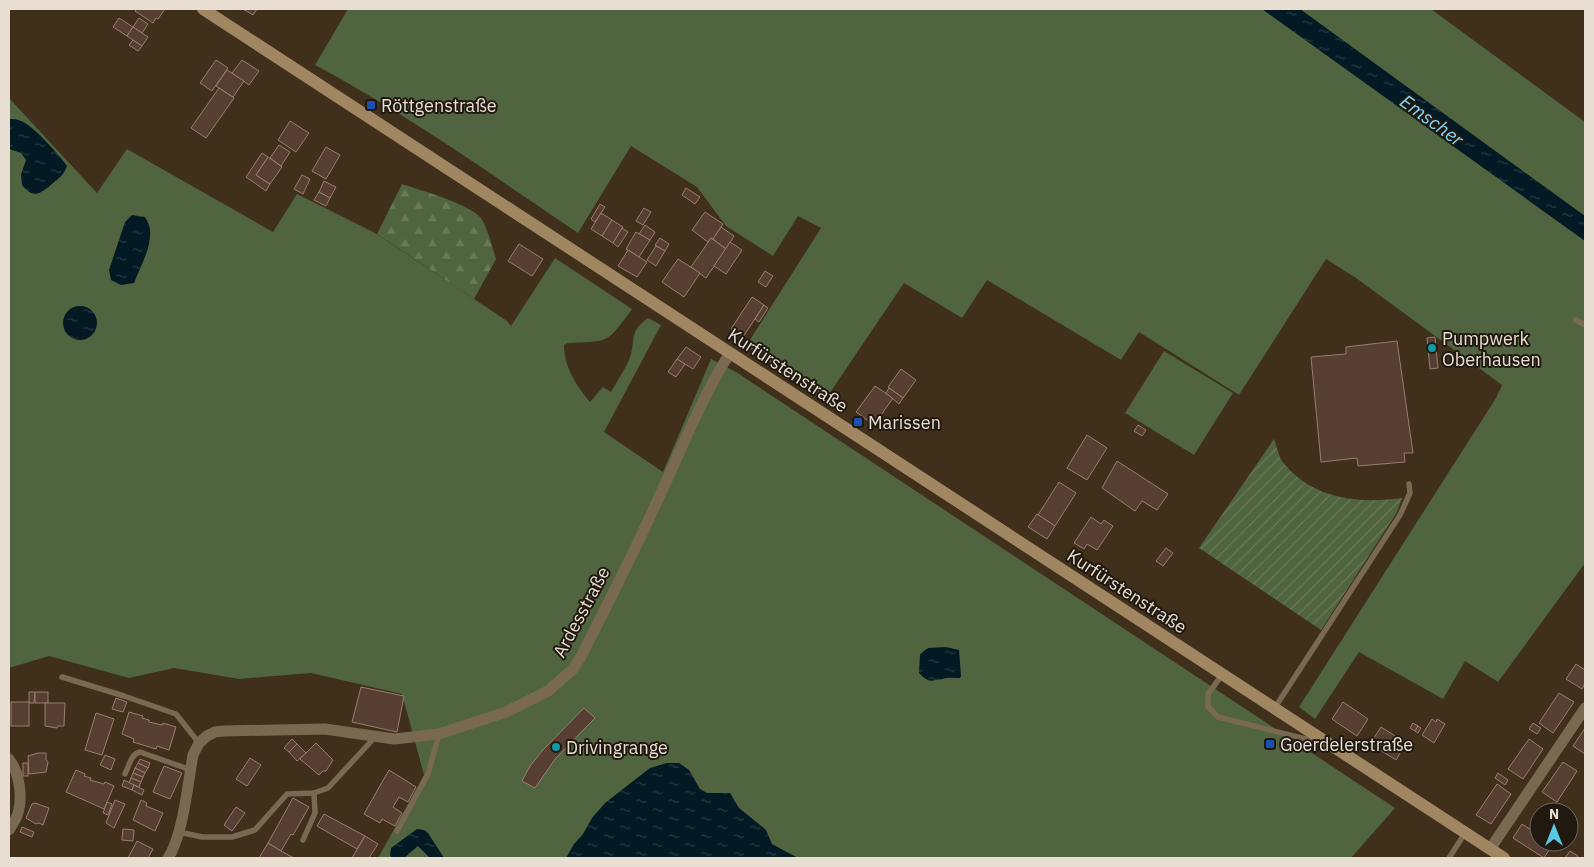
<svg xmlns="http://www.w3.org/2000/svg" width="1594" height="867" font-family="'IBM Plex Sans',sans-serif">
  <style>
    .grass { fill: #4f643f }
    .forest { fill: url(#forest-firs) }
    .garden { fill: url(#garden-furrows) }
    .water { fill: url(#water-ripples) }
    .building { fill: #573e33; stroke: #997d71 }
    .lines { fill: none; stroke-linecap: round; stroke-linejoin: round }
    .service { stroke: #796951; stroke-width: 5.5 }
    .minor { stroke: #796951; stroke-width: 11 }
    .secondary { stroke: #a08661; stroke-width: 12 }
    .transit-dot { fill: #1a4fb4; stroke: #201910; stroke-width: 2 }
    .culture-dot { fill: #0f9aa8; stroke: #201910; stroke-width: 2 }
    .labels { text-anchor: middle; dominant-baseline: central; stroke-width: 4; stroke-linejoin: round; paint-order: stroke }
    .poi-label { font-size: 18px; fill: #e9ded2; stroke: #201910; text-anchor: start }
    .street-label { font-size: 18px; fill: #e9ded2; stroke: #201910 }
    .water-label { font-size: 19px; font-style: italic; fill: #83d5fa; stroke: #201910 }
  </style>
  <defs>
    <pattern id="forest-firs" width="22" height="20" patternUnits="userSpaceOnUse" patternTransform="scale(1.25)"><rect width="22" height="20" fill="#4f643f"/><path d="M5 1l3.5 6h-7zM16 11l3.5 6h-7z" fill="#687a5a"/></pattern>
    <pattern id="garden-furrows" width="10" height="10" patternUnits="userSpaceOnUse" patternTransform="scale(1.25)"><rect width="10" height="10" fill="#4f643f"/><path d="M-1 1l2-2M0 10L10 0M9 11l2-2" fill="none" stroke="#687a5a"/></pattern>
    <pattern id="water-ripples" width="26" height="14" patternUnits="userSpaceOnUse" patternTransform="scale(1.25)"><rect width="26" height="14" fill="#031a24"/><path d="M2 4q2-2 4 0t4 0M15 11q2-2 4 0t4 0" fill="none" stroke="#283b43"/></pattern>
  </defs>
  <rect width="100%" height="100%" fill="#3f2f1b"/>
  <g class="grass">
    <path d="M348,9H1431L1585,122V563L1498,682L1465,661L1443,699L1359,652L1315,719L1299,707L1496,398L1502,385L1356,278L1326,259L1239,395L1139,332L1121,360L987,280L962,318L904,283L825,400L746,346L821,228L798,216L773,256L726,226L697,187L631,146L578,233C492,175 407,114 315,65Z"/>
    <path d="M9,98L97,193L127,149L273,232L297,194L375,233L507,321L511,326L555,258L632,309C606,344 611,341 568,343L564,345C564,367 576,385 590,402L603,387L611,392C617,381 624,371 629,360C637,340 627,333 648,318L661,325L604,432L663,472L711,359L736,372L1395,808L1351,858H378L424,775L402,694L311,673L239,679L174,668L129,678L49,656L9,668Z"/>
    <path d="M1164,351L1233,393L1194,455L1125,413Z"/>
  </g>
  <path class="forest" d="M402,184C420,190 470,204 481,218C488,229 492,246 496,259L474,299L377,234Z"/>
  <path class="garden" d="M1274,439C1277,446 1278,455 1282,461C1311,499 1358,504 1402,498L1397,512L1321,630L1199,548Z"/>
  <g class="water">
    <path d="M1262,9H1300L1585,216V241Z"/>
    <path d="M9,119C13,119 17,119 21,121C33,125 59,155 67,166C64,175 59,178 52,184C41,193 34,200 22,185L21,174L26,160L21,153L9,149Z"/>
    <path d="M132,215L145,217C159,236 141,264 134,283L121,285L111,280L109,270L125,222Z"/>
    <circle cx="80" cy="323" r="17"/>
    <path d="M946,647L959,650L961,676L960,678C954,678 948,677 942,679C930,681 929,683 919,673L920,654L928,648Z"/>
    <path d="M667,763H679L689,770L700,789L707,793H730L739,808L766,830L772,844L798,858H566L574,844L583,834L592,818L605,803L650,768Z"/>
    <path d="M417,829L424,830L428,833L444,858H430L418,846L404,858H392L390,855L391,848Z"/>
  </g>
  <g class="building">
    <path d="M137,9H165L158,19L156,18L153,23L135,11Z"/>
    <path d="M243,9H257L253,15Z"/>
    <path d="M119,18L133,27L127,36L113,27Z"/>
    <path d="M139,18L148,24L142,33L133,27Z"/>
    <path d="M133,27L148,37L142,46L127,36Z"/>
    <path d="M133,40L142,46L138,51L129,45Z"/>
    <path d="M216,60L228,68L212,91L200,83Z"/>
    <path d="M242,60L259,71L249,85L232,73Z"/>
    <path d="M227,70L244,81L233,97L216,86Z"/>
    <path d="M219,88L234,98L206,138L191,128Z"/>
    <path d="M290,121L309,133L296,152L278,140Z"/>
    <path d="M279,145L290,152L281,166L270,158Z"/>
    <path d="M326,147L340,155L326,179L312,171Z"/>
    <path d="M262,153L268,157L256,175L270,184L266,191L246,177Z"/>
    <path d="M268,157L282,167L270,184L256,175Z"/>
    <path d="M302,175L310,179L303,194L294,189Z"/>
    <path d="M324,181L336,187L330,198L319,192Z"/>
    <path d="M686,188L700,197L695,204L682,195Z"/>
    <path d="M319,192L330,198L326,206L314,200Z"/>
    <path d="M600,204L605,207L595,222L591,219Z"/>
    <path d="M644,208L651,212L643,225L636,221Z"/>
    <path d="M705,212L723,224L713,239L711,238L708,242L692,230Z"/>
    <path d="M601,213L612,220L602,236L591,229Z"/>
    <path d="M612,220L623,227L613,243L602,236Z"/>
    <path d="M645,225L655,232L650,240L639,234Z"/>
    <path d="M721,227L734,236L726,249L713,239Z"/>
    <path d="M622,228L628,232L618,247L613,243Z"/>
    <path d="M636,232L650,240L639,257L626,249Z"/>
    <path d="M660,238L669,244L665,251L655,245Z"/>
    <path d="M711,238L726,249L706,278L691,267Z"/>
    <path d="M730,242L742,250L726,274L714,266Z"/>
    <path d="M519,244L543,259L532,276L508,261Z"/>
    <path d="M656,246L665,251L656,266L647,260Z"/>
    <path d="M628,250L647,262L637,277L618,266Z"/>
    <path d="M678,259L700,273L684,297L662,282Z"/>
    <path d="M765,271L773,276L766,287L758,282Z"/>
    <path d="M752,297L764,305L743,337L731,329Z"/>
    <path d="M764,305L768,308L759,322L755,319Z"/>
    <path d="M1435,337L1438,368L1430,369L1427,338Z"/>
    <path d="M1397,341L1413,453H1404L1405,462L1358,466L1357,458L1321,462L1311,357L1346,354V347Z"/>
    <path d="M686,347L701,357L693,369L677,359Z"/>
    <path d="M677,359L685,364L676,377L668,372Z"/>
    <path d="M901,369L916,380L903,398L888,387Z"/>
    <path d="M875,386L893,398L874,425L856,412Z"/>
    <path d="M889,388L903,398L899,404L886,393Z"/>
    <path d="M1138,425L1146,430L1142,436L1134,431Z"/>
    <path d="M1087,435L1107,448L1087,480L1067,468Z"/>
    <path d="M1117,461L1168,494L1157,510L1142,501L1135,511L1102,488Z"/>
    <path d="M1059,482L1076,493L1055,526L1038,515Z"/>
    <path d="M1037,514L1055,526L1047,539L1028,527Z"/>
    <path d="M1091,517L1101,524L1104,520L1113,526L1097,550L1087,544L1084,549L1074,543Z"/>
    <path d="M1166,548L1173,553L1163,566L1156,561Z"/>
    <path d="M1576,664L1585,670V683L1582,689L1566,679Z"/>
    <path d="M361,687L404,696L397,732L352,722Z"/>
    <path d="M29,692H35L34,703H29Z"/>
    <rect x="35" y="692" width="13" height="11"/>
    <path d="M1559,693L1574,702L1553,733L1539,723Z"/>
    <path d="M116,698L127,702L123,712L112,709Z"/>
    <rect x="11" y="702" width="18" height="24"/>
    <path d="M1343,702L1368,719L1357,736L1332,719Z"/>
    <path d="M45,703H65L64,726H58L57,728L45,726Z"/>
    <path d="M584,708L595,718L555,759L535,788L522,781L530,766L543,750Z"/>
    <path d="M129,712L143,716L142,718L149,720V722L162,725L163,723L176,727L169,750L157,746L156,749L133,742L134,739L122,734Z"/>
    <path d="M96,713L114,719L102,755L85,750Z"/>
    <path d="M1432,719L1436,722L1437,719L1445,724L1434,743L1422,735Z"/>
    <path d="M1413,723L1418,726L1415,731L1410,728Z"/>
    <path d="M1533,723L1541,728L1537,734L1529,729Z"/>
    <path d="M1418,726L1421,728L1418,733L1415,731Z"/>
    <path d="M1381,727L1406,743L1396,760L1370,744Z"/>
    <path d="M1585,728V754L1573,746Z"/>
    <path d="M292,739L297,744L289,752L284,748Z"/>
    <path d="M1529,739L1543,749L1523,779L1508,769Z"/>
    <path d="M316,743L333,760L326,771H323L319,775L300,759Z"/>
    <path d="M297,744L306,753L297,761L289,752Z"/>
    <path d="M38,753H46V760L48,762L46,772L29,774L28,756Z"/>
    <path d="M105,755L115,759L111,770L100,765Z"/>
    <path d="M250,758L261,765L247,786L236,779Z"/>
    <path d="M140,759L150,763L148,768L138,763Z"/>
    <path d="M1563,762L1577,771L1557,802L1542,792Z"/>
    <rect x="23" y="763" width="5" height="13"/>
    <path d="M138,763L148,768L145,773L135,768Z"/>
    <path d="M164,766L182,773L170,799L153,792Z"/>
    <path d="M135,768L145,773L143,777L133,773Z"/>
    <path d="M76,770L85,774L84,776L91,778L90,780L104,784L105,782L114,786L104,809L66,792Z"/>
    <path d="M389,770L416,787L408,802L399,797L393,807L402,813L395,826L382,819L380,823L364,814Z"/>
    <path d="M133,773L143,777L141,782L131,778Z"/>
    <path d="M1498,773L1508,780L1505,785L1495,778Z"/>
    <path d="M131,778L141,782L139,787L129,783Z"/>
    <path d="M124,780L134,785L132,790L122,786Z"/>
    <path d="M1497,784L1511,794L1491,824L1476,815Z"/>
    <path d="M134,785L144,790L142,795L132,790Z"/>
    <path d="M293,798L309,807L293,835L291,834L281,851L268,843Z"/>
    <path d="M115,800L125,804L114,828L106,823Z"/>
    <path d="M141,800L147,803L146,806L163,813L155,831L133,820Z"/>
    <path d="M107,802L112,804L108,815L103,813Z"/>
    <path d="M35,803L49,808L43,825L39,823L36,824L26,818L32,804Z"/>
    <path d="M236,807L245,813L232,831L224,825Z"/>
    <path d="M324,814L365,836L357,849L317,826Z"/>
    <path d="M1569,821L1577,827L1572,834L1569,832Z"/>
    <path d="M1522,824L1539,835V842H1550L1553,844L1544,858L1513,838Z"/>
    <path d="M22,827L34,832L32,837L20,832Z"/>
    <path d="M123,829L134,830L133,841L122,840Z"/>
    <path d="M365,836L378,844L369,858H352Z"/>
    <path d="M137,841L153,849L148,858H128Z"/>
    <path d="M268,843L281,851L294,858H259Z"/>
    <path d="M1570,851L1578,856L1577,858H1565Z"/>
  </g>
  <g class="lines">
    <g class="service">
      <path d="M1576,320L1585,325"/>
      <path d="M1222,675L1208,694V707L1218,717L1322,743"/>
      <path d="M62,677L124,696L176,714L199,743"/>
      <path d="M1274,709L1400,515L1410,493L1409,484"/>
      <path d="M125,774C129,766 131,754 140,752L191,770"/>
      <path d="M397,831L428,774L439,734"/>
      <path d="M179,832L202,837H232L255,830L287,794L314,793L328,788L376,736"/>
      <path d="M303,840L315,813L314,793"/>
      <path d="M1449,858L1465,833"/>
    </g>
    <g class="minor">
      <path d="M9,759C19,772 23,796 18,813C17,818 12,825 9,830"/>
      <path d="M1490,849L1585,708"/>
      <path d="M168,858C183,836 188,782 193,755L199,743L207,736L215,732L224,731L325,729L394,739L439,734L506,712L548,691L573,669L582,655C608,603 635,551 659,497C682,449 701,398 730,353"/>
    </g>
    <path class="secondary" d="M203,9L1504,858"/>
  </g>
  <g class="transit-dot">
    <rect x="366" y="100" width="10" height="10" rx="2.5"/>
    <rect x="853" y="417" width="10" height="10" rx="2.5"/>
    <rect x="1265" y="739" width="10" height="10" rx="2.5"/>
  </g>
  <g class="culture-dot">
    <circle cx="1432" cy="348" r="5"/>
    <circle cx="556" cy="747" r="5"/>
  </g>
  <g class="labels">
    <g class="poi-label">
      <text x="381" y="105">Röttgenstraße</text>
      <text x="1442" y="338">Pumpwerk<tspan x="1442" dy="21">Oberhausen</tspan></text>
      <text x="868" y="422">Marissen</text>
      <text x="1280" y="744">Goerdelerstraße</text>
      <text x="566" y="747">Drivingrange</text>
    </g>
    <g class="street-label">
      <text transform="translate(788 370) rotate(33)">Kurfürstenstraße</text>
      <text transform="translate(1127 591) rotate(33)">Kurfürstenstraße</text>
      <text transform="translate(581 612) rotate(-62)">Ardesstraße</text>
    </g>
    <g class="water-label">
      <text transform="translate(1432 120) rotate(36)">Emscher</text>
    </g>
  </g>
  <rect width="1594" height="867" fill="none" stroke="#e9ded2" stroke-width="20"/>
  <g transform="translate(1554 827)"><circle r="24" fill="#201910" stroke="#70685e"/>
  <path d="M0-4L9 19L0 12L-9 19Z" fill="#59c8e5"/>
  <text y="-8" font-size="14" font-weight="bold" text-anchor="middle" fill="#e9ded2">N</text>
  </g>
</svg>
